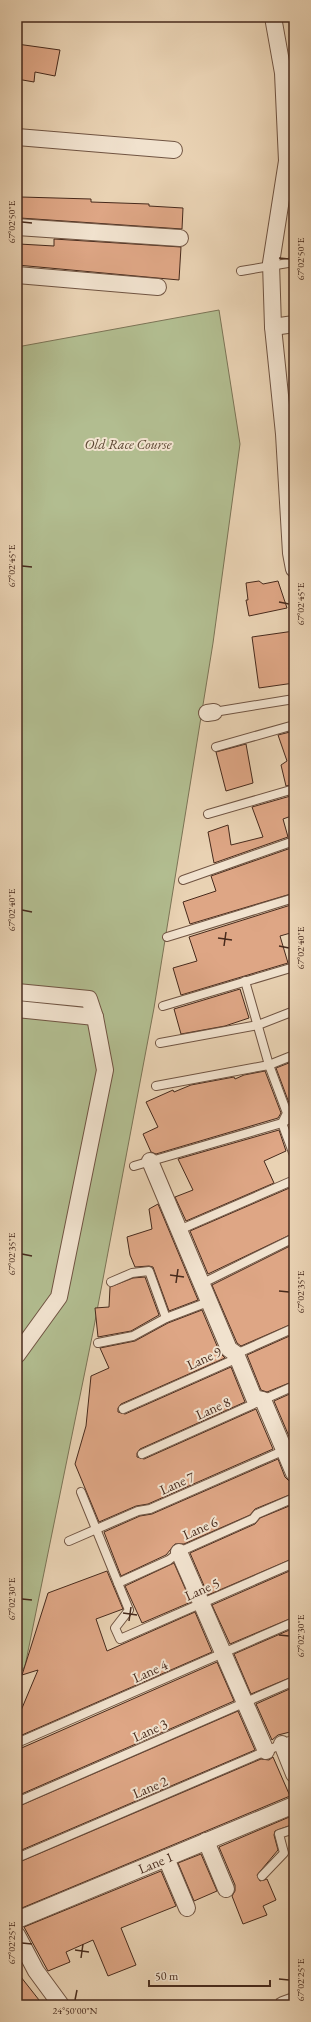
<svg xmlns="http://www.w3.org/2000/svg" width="311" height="2022" font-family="'EB Garamond',serif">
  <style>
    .green { fill: #b2bd90; stroke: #7c7456 }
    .building { fill: #dea685; stroke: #472a1c }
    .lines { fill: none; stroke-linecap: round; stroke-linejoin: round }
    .service-casing { stroke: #705442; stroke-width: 10 }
    .minor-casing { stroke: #705442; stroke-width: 18 }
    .service { stroke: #f1e2ce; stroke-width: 8 }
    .minor { stroke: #f1e2ce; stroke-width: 16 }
    .ticks { fill: none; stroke: #472a1c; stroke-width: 1.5 }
    .labels { text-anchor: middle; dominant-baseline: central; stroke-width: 4; stroke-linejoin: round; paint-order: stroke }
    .park-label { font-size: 14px; font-style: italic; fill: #5c4733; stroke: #f1e2ce }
    .street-label { font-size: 14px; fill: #472a1c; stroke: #f1e2ce }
    .neatline { fill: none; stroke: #472a1c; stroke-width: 1.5 }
    .ticks-label { font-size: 10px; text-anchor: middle; fill: #472a1c }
  </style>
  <rect width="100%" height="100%" fill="#e9d2b3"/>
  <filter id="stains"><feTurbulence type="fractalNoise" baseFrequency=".005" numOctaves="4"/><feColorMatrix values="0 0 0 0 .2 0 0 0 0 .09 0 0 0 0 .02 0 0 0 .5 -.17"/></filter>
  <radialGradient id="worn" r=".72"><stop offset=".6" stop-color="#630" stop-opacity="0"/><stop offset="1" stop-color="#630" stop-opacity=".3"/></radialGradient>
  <path class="green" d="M219,310L240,444L213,643L154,1008L93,1332L25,1666L17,1678V347Z"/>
  <g class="building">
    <path d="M17,44L60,50L55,76L35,72L34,82L17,79Z"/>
    <path d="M21,197L91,199V202L149,204V206L183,208L182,229L20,218Z"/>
    <path d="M54,239L181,247L179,280L17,265L19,244L54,246Z"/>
    <path d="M259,581L263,584L278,581L287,608L249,616L246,600H248L246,583Z"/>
    <path d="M294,631V683L259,688L252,637Z"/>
    <path d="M294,731V784L286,786L281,765L287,761L278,735Z"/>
    <path d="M246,744L253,783L226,791L216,752Z"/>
    <path d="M294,795V815L283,819L288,837L214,863L208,832L228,825L231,845L263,837L252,807Z"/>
    <path d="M291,848L294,861V893L190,924L183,902L216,891L211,876Z"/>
    <path d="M294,904V932L280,936L288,963L181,995L173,968L197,961L189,937Z"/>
    <path d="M240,989L249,1018L225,1026L181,1034L174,1009Z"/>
    <path d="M294,1061V1111H292L276,1068Z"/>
    <path d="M265,1071L281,1113L278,1118L156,1154L151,1152L143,1134L158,1127L146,1102L173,1090L174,1092L191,1085L234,1077L235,1079L244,1075Z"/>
    <path d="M279,1130L286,1151L264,1161L274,1183L186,1221L175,1197L193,1190L178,1159Z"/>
    <path d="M294,1186V1233L208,1274L190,1231Z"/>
    <path d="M158,1204L198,1300L169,1311L153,1267L149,1266L135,1267L130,1255L127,1237L152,1229L149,1209Z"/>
    <path d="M294,1244V1323L241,1346L237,1343L212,1285Z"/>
    <path d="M145,1277L159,1315L131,1331L98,1337L95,1308L109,1307L110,1287L133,1278Z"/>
    <path d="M202,1310L220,1353L225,1358L121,1404L118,1408V1412L125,1414L231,1367L245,1402L140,1449L137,1453V1457L144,1459L256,1409L273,1449L148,1504L136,1506L99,1522L75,1464L86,1426L91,1376L109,1368L100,1348L135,1341L168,1323Z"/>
    <path d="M294,1334V1381L267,1392L261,1390L247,1355Z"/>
    <path d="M294,1392V1441H291L274,1401Z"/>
    <path d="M278,1459L285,1477L289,1481L294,1482V1493L255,1509L250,1515L184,1544H175L166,1555L121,1576L104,1532L140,1516L152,1514Z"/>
    <path d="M294,1504V1558L208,1595L190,1553L255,1524L260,1518Z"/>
    <path d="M174,1563L191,1602L142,1623L125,1586Z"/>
    <path d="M294,1569V1617L230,1644L212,1605Z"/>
    <path d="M107,1571L123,1609L96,1619L107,1651L195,1612L212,1652L22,1735L17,1720L38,1670L22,1675L48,1593Z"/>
    <path d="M294,1628V1676L251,1694L234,1654Z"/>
    <path d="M217,1662L234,1701L17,1796V1750Z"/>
    <path d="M294,1687V1731L278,1735L272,1740L256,1704Z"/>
    <path d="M238,1711L255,1750L17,1852V1807Z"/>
    <path d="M273,1757L290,1796L17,1910V1863L261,1759L269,1760Z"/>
    <path d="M294,1815V1824L275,1831L274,1835L278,1850L257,1875L260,1881L267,1879L276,1900L263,1906L267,1915L243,1924L232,1896L235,1891V1885L219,1847Z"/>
    <path d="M201,1854L217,1891L194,1901L178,1863Z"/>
    <path d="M161,1871L176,1906L121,1928L136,1965L108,1976L93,1940L66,1952L70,1962L48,1971L24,1927Z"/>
    <path d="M17,1972L43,2005H17Z"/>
  </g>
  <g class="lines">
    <g class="service-casing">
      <g id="service">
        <path d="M241,271L294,262"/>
        <path d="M214,712L294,699"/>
        <path d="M216,747L294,725"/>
        <path d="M208,814L294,789"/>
        <path d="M183,880L294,841"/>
        <path d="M167,937L294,898"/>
        <path d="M245,981L269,1065L287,1113L282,1123L294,1155"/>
        <path d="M163,1006L294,967"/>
        <path d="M160,1043L258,1025L294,1011"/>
        <path d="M156,1086L269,1065L294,1055"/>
        <path d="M134,1166L282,1123L294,1116"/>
        <path d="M179,1230L294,1180"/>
        <path d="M111,1282L132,1273L149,1271L166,1318"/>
        <path d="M201,1284L294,1238"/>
        <path d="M98,1343L133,1336L166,1318L208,1302"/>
        <path d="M123,1409L231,1361L236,1354L294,1328"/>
        <path d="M142,1454L294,1386"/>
        <path d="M81,1492L129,1610L115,1628L120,1639L294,1563"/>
        <path d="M69,1541L138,1511L150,1509L294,1446"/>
        <path d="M118,1583L169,1560L179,1552L253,1519L257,1514L294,1498"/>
        <path d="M17,1743L294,1622"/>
        <path d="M17,1802L294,1681"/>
        <path d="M17,1858L294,1739"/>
        <path d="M262,1876L284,1853L279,1834L294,1829"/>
      </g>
    </g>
    <g class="minor-casing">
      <g id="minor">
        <path d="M273,17L283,73L287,161L271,263L273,327L284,434L291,553L294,569"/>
        <path d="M17,137L174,150"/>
        <path d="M17,227L180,238"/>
        <path d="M17,275L158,287"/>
        <path d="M273,327L294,324"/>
        <path d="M207,713L214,712"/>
        <path d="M17,992L89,999L95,1017L105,1070L59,1297L17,1355"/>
        <path d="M17,1009L95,1017"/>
        <path d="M150,1161L229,1349L236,1354L254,1398L263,1400L294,1473"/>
        <path d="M179,1552L266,1751"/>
        <path d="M282,1744L294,1774"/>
        <path d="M206,1841L226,1889"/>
        <path d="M166,1858L187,1908"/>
        <path id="s1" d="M17,1920L294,1805"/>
        <path d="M17,1935L36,1971L61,2005"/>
        <path d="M283,2005L294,2001"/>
      </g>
    </g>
    <use href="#service" class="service"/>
    <use href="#minor" class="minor"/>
  </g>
  <path class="ticks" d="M22,222L32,223M279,258L289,259M22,566L32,567M279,602L289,604M22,910L32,912M218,938L232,940M224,946L226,932M279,946L289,948M22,1254L32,1256M170,1275L184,1277M176,1283L178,1269M279,1291L289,1292M22,1599L32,1600M123,1613L137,1615M129,1621L131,1607M279,1635L289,1636M22,1943L32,1944M75,1950L89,1952M81,1958L83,1944M279,1979L289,1980M75,2000L77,1990"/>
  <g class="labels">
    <g class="park-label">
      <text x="128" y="444">Old Race Course</text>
    </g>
    <g class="street-label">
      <text transform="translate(204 1358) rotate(-25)">Lane 9</text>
      <text transform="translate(213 1408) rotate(-24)">Lane 8</text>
      <text transform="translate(177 1483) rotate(-24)">Lane 7</text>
      <text transform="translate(200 1528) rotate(-24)">Lane 6</text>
      <text transform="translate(202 1589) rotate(-24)">Lane 5</text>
      <text transform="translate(150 1671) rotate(-24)">Lane 4</text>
      <text transform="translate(150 1730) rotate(-24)">Lane 3</text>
      <text transform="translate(150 1787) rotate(-23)">Lane 2</text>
      <text stroke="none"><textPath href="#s1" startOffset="150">Lane 1</textPath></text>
    </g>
  </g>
  <rect width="311" height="2022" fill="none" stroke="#e9d2b3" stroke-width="44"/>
  <path d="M149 1980v6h121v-6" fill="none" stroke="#472a1c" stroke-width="2"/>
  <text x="155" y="1980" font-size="12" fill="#472a1c" stroke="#f1e2ce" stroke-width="3" paint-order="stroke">50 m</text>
  <rect x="22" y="22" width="267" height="1978" class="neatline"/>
  <g class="ticks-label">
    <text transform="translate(11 222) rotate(-90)" y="4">67°02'50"E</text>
    <text transform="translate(300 259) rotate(-90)" y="4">67°02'50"E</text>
    <text transform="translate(11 566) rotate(-90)" y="4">67°02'45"E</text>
    <text transform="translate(300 604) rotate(-90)" y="4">67°02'45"E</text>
    <text transform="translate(11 910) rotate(-90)" y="4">67°02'40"E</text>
    <text transform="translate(300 948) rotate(-90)" y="4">67°02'40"E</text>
    <text transform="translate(11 1254) rotate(-90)" y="4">67°02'35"E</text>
    <text transform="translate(300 1292) rotate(-90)" y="4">67°02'35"E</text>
    <text transform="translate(11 1599) rotate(-90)" y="4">67°02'30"E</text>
    <text transform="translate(300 1636) rotate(-90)" y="4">67°02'30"E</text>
    <text transform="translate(11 1943) rotate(-90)" y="4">67°02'25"E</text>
    <text transform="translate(300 1980) rotate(-90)" y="4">67°02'25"E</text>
    <text x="75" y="2014">24°50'00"N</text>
  </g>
  <rect width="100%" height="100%" filter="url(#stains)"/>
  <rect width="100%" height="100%" fill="url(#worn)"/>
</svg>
